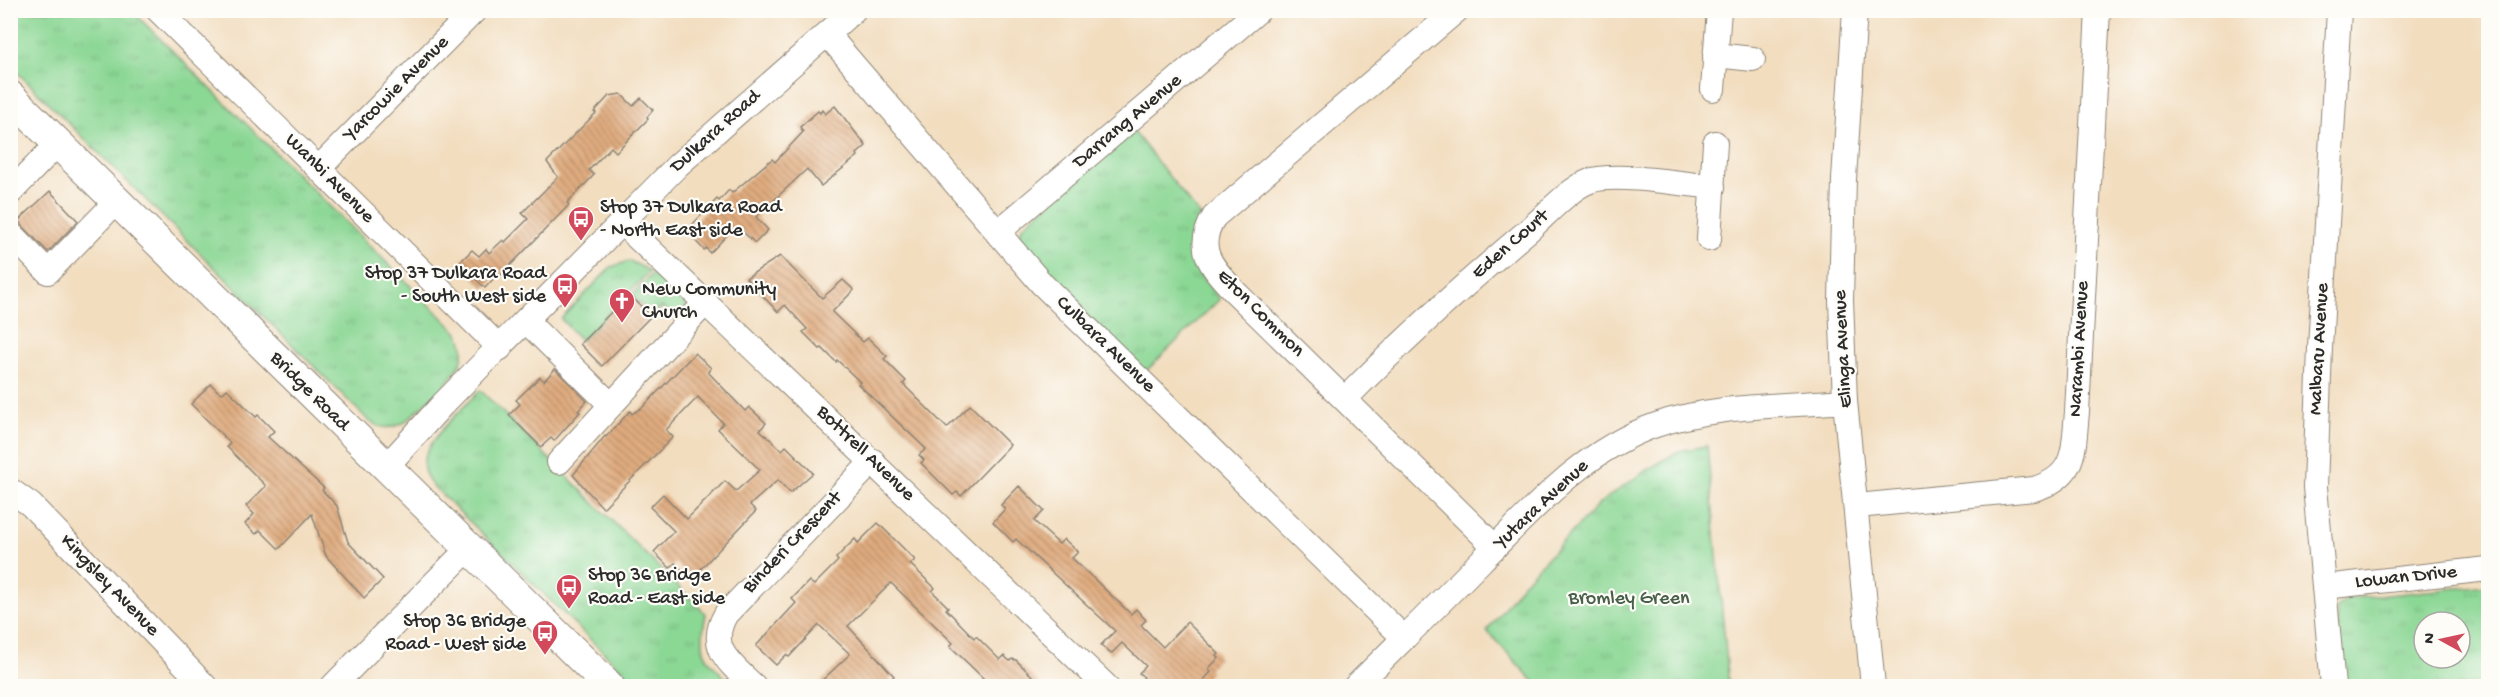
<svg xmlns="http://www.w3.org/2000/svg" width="2499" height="697" font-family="'Gochi Hand',sans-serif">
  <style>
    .grass { fill: url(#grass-tufts); stroke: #5b8160; stroke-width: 1.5; fill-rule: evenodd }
    .building { fill: url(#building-back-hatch) }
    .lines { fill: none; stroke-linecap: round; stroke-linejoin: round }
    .minor-casing { stroke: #8e8475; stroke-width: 26 }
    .major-casing { stroke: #8e8475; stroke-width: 32 }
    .minor { stroke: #fff; stroke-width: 24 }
    .major { stroke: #fff; stroke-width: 30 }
    .labels { text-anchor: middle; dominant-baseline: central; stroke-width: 4.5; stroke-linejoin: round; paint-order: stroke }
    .street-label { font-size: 20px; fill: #2b2b2b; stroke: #fdfcf7 }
    .poi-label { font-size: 20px; fill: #2b2b2b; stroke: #fdfcf7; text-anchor: start }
    .park-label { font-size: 20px; fill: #485f4a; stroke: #fdfcf7 }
  </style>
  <defs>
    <pattern id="grass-tufts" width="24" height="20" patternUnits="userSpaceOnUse" patternTransform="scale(1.5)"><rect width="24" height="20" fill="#8bd794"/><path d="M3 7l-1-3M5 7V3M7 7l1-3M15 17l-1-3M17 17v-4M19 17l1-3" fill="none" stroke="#78b980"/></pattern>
    <pattern id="building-back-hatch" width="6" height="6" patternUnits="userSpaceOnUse" patternTransform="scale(1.5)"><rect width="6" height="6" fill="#e0ac7f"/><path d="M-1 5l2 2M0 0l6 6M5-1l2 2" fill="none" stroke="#b68c68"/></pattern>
  </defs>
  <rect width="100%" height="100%" fill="#fdfcf7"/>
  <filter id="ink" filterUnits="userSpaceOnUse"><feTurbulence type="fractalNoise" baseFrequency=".0167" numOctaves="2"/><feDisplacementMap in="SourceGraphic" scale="12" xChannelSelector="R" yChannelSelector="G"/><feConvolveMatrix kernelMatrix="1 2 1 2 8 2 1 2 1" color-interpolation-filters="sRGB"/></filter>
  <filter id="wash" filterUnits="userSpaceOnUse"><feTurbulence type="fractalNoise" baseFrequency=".008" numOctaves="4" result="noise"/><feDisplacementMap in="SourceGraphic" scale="24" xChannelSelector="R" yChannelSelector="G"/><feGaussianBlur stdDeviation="1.35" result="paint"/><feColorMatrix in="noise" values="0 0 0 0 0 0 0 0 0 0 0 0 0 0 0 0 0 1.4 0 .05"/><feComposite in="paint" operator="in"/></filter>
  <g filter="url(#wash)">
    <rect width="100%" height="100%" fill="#f2ddbf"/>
    <g class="grass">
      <path d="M10,11H132L458,333C462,340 464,347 463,355C460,376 421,407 405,422C392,429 381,430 369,421L11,66Z"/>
      <path d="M1134,132L1202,218C1182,256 1194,269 1220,299L1143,374L1018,242L1022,227Z"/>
      <path d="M630,261L650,271L581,341L561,319L611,267Z"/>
      <path d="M653,273L687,306L674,319L662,307L653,316L632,295Z"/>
      <path d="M480,390L706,614C697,657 705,657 734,686H638L430,483C428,479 425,474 424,470C418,446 465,407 480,390Z"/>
      <path d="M1707,446L1729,686H1538L1487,631L1523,583L1601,502L1644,472L1679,451Z"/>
      <path d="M2488,585V686H2346L2339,677L2337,608L2346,599ZM2424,622H2460V658H2424Z"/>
    </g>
    <g id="blocks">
      <g class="building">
        <path d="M621,94L633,106L641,98L653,110L647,117L648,119L616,152L611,147L589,170L594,175L567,203L569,205L499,277L497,275L485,288L459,263L472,250L479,256L486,249L489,253L503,240L505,242L528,219L522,213L558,177L547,162L596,113L594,112L609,96Z"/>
        <path d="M835,106L866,146L857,154L858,156L821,186L807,169L756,217L768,230L755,243L742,231L736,236L731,231L710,253L706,248L704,250L686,231L717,199L719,201L729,190L732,193L772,159L775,162L803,132L800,127L818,111L820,113L822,110L825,114Z"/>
        <path d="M50,191L78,221L48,252L18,221Z"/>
        <path d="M780,256L822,298L843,280L854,290L832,312L863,342L868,338L887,356L884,359L906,381L903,384L947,428L970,405L1010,445L961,496L957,492L953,495L921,463L924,460L919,455L926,449L858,384L860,382L837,360L836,362L822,348L820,349L803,332L807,329L785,305L778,312L746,278Z"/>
        <path d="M629,294L651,316L602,366L580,344Z"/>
        <path d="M695,353L711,368L708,372L745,411L749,407L766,423L760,430L782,450L786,446L813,473L790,493L778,480L750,505L756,511L691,579L675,563L670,568L654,552L674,531L650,507L663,494L687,519L725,481L736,491L760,470L718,429L723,423L698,397L666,430L673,437L603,508L573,475L605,436L606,437L630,411L632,414L643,407Z"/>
        <path d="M555,369L587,401L578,411L580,412L554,441L551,438L541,447L509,415L520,404L516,400L540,377L544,381Z"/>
        <path d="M211,384L219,392L223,393L227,389L256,417L258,415L274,431L268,437L324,488L322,490L337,506L348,542L383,579L364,598L326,556L312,514L279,549L260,530L256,534L245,524L254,514L246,506L266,486L227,447L230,443L191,404Z"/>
        <path d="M1019,486L1044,511L1034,521L1059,544L1064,539L1078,552L1072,558L1131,614L1136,609L1146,620L1141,625L1163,647L1187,622L1219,654L1217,656L1219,658L1208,669L1211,672L1197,687H1135L1144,677L1139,673L1146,666L1122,643L1111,654L1101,645L1115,631L1016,539L1013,542L993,522L1005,509L1001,505Z"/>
        <path d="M878,523L915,560L910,564L935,588L932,591L948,607L946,609L974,638L976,636L1000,660L1004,656L1010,661L1012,659L1016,660L1043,687H977L984,679L950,646L953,643L891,583L848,626L894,676L883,687H815L850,654L819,625L789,657L786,655L776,665L756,646L796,603L792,599L809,581L814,585L838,561L836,558L855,539L858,543Z"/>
      </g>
    </g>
  </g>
  <g filter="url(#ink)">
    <use href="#blocks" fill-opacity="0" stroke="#8e8475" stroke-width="1.5"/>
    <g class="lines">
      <g class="minor-casing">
        <g id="minor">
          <path d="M158,10L500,348"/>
          <path d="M1457,10L1214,217C1194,249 1212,267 1234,291L1495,547"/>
          <path d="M1855,10L1844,179L1841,300L1845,401L1873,686"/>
          <path d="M827,34L1042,284L1404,638"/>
          <path d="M1715,55L1753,59"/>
          <path d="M1713,89L1719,10"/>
          <path d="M319,168L475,10"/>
          <path d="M10,193L58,143"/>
          <path d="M623,224L1106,686"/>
          <path d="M10,233L48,272L116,202"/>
          <path d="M997,233L1259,10"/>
          <path d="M1709,239L1715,143"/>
          <path d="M526,321L611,405"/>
          <path d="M1345,399C1404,339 1466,283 1530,229C1547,214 1570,188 1590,181C1613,172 1685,184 1713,187"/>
          <path d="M559,462L706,302"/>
          <path d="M386,467L442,405L678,165L854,10"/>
          <path d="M10,490L31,505L205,686"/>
          <path d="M1857,506L2034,489C2077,476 2073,451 2077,412L2098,10"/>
          <path d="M2324,587L2488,569"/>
          <path d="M333,686L469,548"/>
          <path d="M754,686C731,664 706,648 726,614L873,461"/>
          <path d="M1356,686C1398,644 1440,603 1481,561C1534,508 1584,450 1656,425C1713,405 1785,406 1845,401"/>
          <path d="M2333,686L2315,487L2320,348L2339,10"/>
        </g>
      </g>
      <g class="major-casing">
        <path id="major" d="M10,96L609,686"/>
      </g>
      <use href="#minor" class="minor"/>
      <use href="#major" class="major"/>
    </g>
  </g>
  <defs>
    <g id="bus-pin" transform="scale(1.35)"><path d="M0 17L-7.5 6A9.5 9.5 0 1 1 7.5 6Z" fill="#d1495b" stroke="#fdfcf7"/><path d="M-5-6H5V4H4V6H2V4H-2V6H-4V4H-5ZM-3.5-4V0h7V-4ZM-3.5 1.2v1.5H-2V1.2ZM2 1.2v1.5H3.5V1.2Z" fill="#fff"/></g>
    <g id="church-pin" transform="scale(1.35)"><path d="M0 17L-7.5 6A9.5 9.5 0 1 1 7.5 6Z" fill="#d1495b" stroke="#fdfcf7"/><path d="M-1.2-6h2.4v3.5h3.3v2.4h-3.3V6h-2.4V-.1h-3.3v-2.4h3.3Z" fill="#fff"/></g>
  </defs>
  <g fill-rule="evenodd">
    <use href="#bus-pin" x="581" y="219"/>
    <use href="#bus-pin" x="565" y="286"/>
    <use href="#church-pin" x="622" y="301"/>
    <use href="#bus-pin" x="569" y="587"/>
    <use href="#bus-pin" x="545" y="633"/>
  </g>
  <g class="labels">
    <g class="street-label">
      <text transform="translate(397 89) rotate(-45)">Yarcowie Avenue</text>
      <text transform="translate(1128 122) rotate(-40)">Darrang Avenue</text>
      <text transform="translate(716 132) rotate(-42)">Dulkara Road</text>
      <text transform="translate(329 179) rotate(45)">Wanbi Avenue</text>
      <text transform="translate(1511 245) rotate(-41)">Eden Court</text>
      <text transform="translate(1260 314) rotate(45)">Eton Common</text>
      <text transform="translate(1105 345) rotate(44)">Culbara Avenue</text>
      <text transform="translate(1844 349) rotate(-93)">Elinga Avenue</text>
      <text transform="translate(2080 349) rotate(-87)">Narambi Avenue</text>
      <text transform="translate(2320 349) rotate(-87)">Malbaru Avenue</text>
      <text transform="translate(309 392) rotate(45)">Bridge Road</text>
      <text transform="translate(865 454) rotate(44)">Bottrell Avenue</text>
      <text transform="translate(1542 505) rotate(-43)">Yutara Avenue</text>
      <text transform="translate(793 543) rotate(-46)">Binderi Crescent</text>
      <text transform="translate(2406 578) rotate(-6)">Lowan Drive</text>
      <text transform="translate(109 586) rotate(46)">Kingsley Avenue</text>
    </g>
    <g class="poi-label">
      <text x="600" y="208">Stop 37 Dulkara Road<tspan x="600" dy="23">- North East side</tspan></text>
      <text x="546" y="274" text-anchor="end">Stop 37 Dulkara Road<tspan x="546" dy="23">- South West side</tspan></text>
      <text x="642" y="290">New Community<tspan x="642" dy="23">Church</tspan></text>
      <text x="588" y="576">Stop 36 Bridge<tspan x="588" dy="23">Road - East side</tspan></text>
      <text x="526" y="622" text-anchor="end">Stop 36 Bridge<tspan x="526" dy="23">Road - West side</tspan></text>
    </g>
    <g class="park-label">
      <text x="1629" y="599">Bromley Green</text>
    </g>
  </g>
  <rect width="2499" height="697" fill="none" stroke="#fdfcf7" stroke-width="36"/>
  <g transform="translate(2442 640) rotate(278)"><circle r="28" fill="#fdfcf7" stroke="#a9a8a5" stroke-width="1.5"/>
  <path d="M0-4.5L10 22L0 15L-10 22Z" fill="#d1495b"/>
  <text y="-9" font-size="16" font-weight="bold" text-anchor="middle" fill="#2b2b2b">N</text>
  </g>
</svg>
